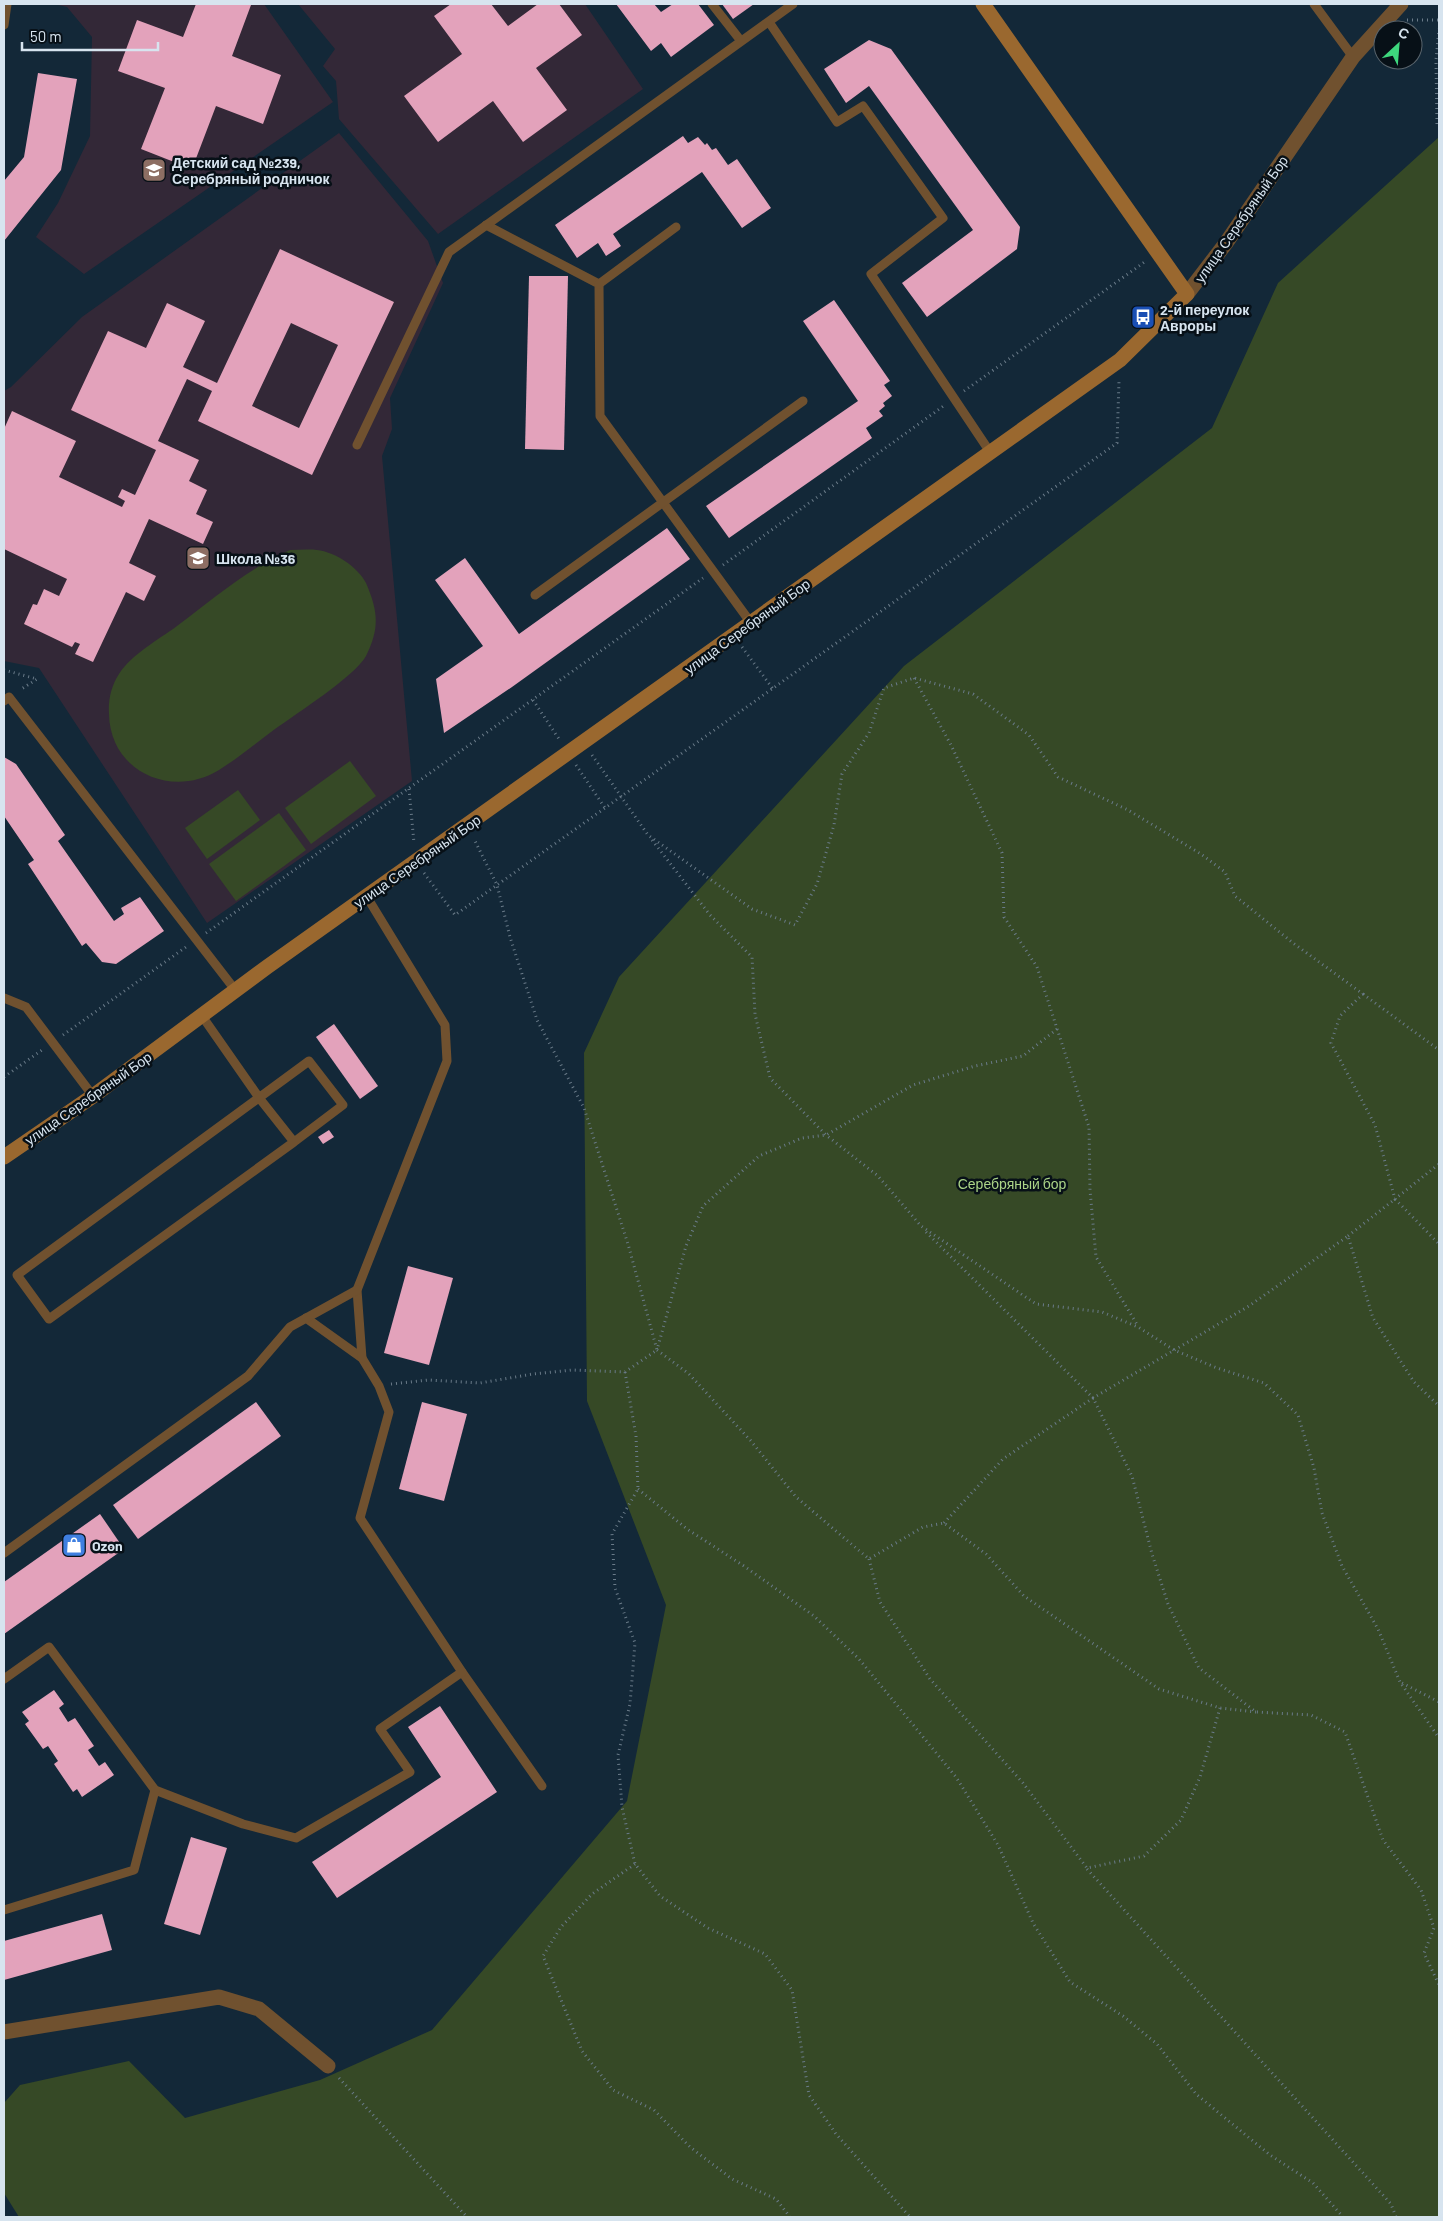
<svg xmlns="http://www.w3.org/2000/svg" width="1443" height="2221" font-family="Barlow,sans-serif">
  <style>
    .education { fill: #332837 }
    .green { fill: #364926 }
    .building { fill: #e3a2bb; fill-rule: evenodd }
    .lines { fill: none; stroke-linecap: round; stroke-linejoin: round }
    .path { stroke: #6a7b89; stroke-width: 3; stroke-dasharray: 1 4; stroke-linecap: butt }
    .lane { stroke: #70512f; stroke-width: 9 }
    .street { stroke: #70512f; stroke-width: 15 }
    .secondary { stroke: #9a682f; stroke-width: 15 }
    .labels { text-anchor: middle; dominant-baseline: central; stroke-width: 5; stroke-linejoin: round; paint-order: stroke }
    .poi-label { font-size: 14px; font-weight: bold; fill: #d7e4ef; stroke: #071017; text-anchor: start }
    .street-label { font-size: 14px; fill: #d7e4ef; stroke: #071017 }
    .park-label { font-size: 14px; fill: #abd487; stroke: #071017 }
  </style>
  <rect width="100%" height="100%" fill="#132838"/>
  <g class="education">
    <path d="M54,4H264L333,102L84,274L36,237L58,203L90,136L92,37L67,7Z"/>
    <path d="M298,4H585L643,89L438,234L339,119L336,81L323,66L335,49Z"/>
    <path d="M339,133L428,241L443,283L390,398L392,429L382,456L412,781L207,923L39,668L4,661V391L11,387L82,317Z"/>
  </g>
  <g class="green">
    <path d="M1439,137V2217H19L4,2193V2103L20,2085L129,2061L185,2118L320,2080L432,2030L627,1801L666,1605L587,1401L584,1053L619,977L904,666L1212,428L1278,283Z"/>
    <path d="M290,550C299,550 309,549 317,550C335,552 358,567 366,583C378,611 380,628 366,656C355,676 296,714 275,729C256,743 238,758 219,770C172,799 110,772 109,714C108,701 111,686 119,674C132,654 158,640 177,626C213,599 249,568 290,550Z"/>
    <path d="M350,761L376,796L311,844L285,808Z"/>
    <path d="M238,790L260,820L207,859L185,828Z"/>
    <path d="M279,813L306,850L236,901L209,864Z"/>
  </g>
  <g class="building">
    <path d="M196,4L251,5L232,56L281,75L263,124L216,106L192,169L141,149L165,88L118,71L137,20L183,37Z"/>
    <path d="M451,4H491L508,26L538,4H559L582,35L536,68L567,110L523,142L493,101L438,142L404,96L462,54L434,16Z"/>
    <path d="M616,4H654L661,12L673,4H698L714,25L671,57L661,43L651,51Z"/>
    <path d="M722,4H754L733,19Z"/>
    <path d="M869,40L891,49L1020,227L1017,249L927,317L902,283L973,230L869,86L846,103L824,69Z"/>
    <path d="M38,73L77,79L61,170L4,241V181L24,157Z"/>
    <path d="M683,136L688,143L698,137L705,145L707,143L712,150L716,148L728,165L737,159L771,208L742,228L702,172L613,234L621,246L606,256L598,243L577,258L555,225Z"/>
    <path d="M280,249L394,302L312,475L198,421L212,391L187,379L158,441L199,460L189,481L207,490L196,514L213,522L203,544L149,519L129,563L156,576L144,601L126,592L93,662L75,654L80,644L75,642L72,647L24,624L33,604L37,605L44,589L59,596L67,579L4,549V429L12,411L76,441L59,477L122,507L125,501L118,497L122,489L135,495L156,450L71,410L108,331L146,348L167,303L205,321L183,367L217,383ZM291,323L338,345L299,428L252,406Z"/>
    <path d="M529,276H568L564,450L525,449Z"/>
    <path d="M834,300L890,381L884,385L892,396L883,403L885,406L879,411L883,416L866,428L872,438L729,538L706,506L858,401L803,321Z"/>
    <path d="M667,528L690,559L512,687L444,733L436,679L483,646L435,580L465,558L519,634Z"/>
    <path d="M4,757L16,764L65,835L58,841L114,921L124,914L121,908L140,897L164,931L116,964L102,962L86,943L82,946L28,864L34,860L4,816Z"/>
    <path d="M334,1024L378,1086L360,1099L316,1037Z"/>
    <path d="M329,1130L334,1137L323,1144L318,1137Z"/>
    <path d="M408,1266L453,1278L429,1365L384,1353Z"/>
    <path d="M256,1402L281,1436L138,1539L113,1505Z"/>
    <path d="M422,1402L467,1414L444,1501L399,1489Z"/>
    <path d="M100,1514L124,1549L4,1634V1582Z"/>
    <path d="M54,1690L64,1704L59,1708L68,1722L75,1718L94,1746L88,1750L99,1766L105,1762L114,1775L82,1797L77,1789L73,1792L54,1764L58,1761L48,1746L43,1749L25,1724L29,1721L22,1712Z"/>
    <path d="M440,1706L497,1792L337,1898L312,1862L441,1777L408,1727Z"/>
    <path d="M191,1837L227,1848L200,1935L164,1924Z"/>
    <path d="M102,1914L112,1950L4,1980V1941Z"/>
  </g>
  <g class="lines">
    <g class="path">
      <path d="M1407,20H1439"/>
      <path d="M1437,124L1436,60L1439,29"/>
      <path d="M964,391L1146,261"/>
      <path d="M723,565L945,405"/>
      <path d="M742,647L773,689"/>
      <path d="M4,670L37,679L20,690"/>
      <path d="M914,678L951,745L1002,853L1004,917L1037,967L1089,1127L1090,1190L1096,1257L1138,1326"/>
      <path d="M533,700L559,739"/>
      <path d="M592,755L648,835L752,909L795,925L817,884L834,825L842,774L869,733L884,688L914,678L973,694L1029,735L1058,777L1128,810L1201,854L1225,872L1235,896L1293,943L1363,994L1340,1016L1331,1043L1375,1125L1395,1199L1439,1164"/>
      <path d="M576,765L605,808"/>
      <path d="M409,789L414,843"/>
      <path d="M652,840L710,915L752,957L755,1014L770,1078L826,1135L878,1176L921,1226L1036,1304L1102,1312L1138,1327L1174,1350L1217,1368L1264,1383L1298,1415L1314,1468L1322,1513L1342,1566L1378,1629L1400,1682L1439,1738"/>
      <path d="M424,873L455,915L497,885L1117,443L1119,381"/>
      <path d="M206,933L703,578"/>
      <path d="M1363,994L1439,1050"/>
      <path d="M1057,1029L1023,1056L975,1066L913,1085L826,1135L802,1138L759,1156L703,1206L686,1246L657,1350L689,1374L751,1441L796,1497L869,1559L923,1527L944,1523L986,1554L1024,1596L1159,1689L1220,1708L1256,1712"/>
      <path d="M63,1035L186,947"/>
      <path d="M4,1077L42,1050"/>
      <path d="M926,1232L1093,1398L1249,1306L1348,1236L1373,1318L1414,1382L1439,1406"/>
      <path d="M1348,1236L1395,1199L1439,1244"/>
      <path d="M625,1372L636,1436L638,1489L612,1534L615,1588L635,1643L630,1704L618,1755L622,1807L635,1864L660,1896L708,1928L765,1954L792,1990L809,2095L836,2134L910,2217"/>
      <path d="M391,1384L429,1380L480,1383L533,1374L572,1370L625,1372L657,1350L628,1244L584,1108L537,1020L510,937L497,885L474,839"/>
      <path d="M638,1489L687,1529L744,1566L814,1616L859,1659L956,1777L998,1845L1033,1923L1070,1982L1123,2016L1157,2044L1196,2094L1270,2155L1313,2183L1343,2217"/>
      <path d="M944,1523L1003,1459L1093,1398L1132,1476L1152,1554L1168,1604L1199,1668L1256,1712L1311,1715L1345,1732L1383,1840L1421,1890L1434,1928L1424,1953L1439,1985"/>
      <path d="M869,1559L880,1602L930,1679L1023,1783L1087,1868L1144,1856L1181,1820L1200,1777L1220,1708"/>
      <path d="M1402,1683L1439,1702"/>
      <path d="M635,1864L592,1894L561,1927L543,1956L582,2051L613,2090L654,2110L690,2147L732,2179L776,2199L790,2217"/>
      <path d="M1087,1869L1391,2204L1396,2217"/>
      <path d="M339,2078L467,2217"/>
    </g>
    <g class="lane">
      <path d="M712,4L741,41"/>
      <path d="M1314,4L1353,57"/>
      <path d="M769,22L837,122L863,106L943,218L871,274L990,452"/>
      <path d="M4,25L7,4"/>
      <path d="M486,225L599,284L600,416L751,623"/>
      <path d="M599,284L676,227"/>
      <path d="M357,445L449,252L793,4"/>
      <path d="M535,595L803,401"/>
      <path d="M4,701L9,697L236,991"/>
      <path d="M4,998L26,1007L93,1096"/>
      <path d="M202,1016L260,1099L294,1142L49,1319L17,1275L309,1061L343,1105L294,1142"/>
      <path d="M306,1318L362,1358L379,1386L389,1412L360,1518L462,1672L542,1786"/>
      <path d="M362,1358L357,1290L447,1061L445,1025L367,897"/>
      <path d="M4,1553L248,1376L290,1327L357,1290"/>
      <path d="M4,1679L49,1647L155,1790L243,1824L296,1838L410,1772L380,1729L462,1672"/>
      <path d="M4,1910L134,1870L155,1790"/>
    </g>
    <g class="street">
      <path d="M1187,294L1226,243L1353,57L1401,4"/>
      <path d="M4,2032L219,1997L259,2009L328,2066"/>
    </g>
    <path class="secondary" d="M4,1157L93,1096L267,967L1120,360L1187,294L983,4"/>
  </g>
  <defs>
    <g id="school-square" transform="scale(1.25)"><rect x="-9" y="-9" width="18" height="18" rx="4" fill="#8d6e63" stroke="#071017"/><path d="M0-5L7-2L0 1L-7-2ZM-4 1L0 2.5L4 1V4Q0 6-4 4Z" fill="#fff"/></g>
    <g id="bus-square" transform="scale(1.25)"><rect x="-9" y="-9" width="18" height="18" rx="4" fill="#1a4fb4" stroke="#071017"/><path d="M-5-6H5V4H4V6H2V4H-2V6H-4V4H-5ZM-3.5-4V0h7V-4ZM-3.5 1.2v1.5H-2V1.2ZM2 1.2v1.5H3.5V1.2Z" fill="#fff"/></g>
    <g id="shop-square" transform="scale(1.25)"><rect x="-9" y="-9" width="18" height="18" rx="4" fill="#3f7fe0" stroke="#071017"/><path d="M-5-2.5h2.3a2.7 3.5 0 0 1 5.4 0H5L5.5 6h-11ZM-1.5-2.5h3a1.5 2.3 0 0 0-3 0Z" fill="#fff"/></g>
  </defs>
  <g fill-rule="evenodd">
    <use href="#school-square" x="154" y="170"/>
    <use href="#bus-square" x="1143" y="317"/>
    <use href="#school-square" x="198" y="558"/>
    <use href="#shop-square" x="74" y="1545"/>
  </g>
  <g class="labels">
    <g class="poi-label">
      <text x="172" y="162">Детский сад №239,<tspan x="172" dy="16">Серебряный родничок</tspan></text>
      <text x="1160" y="309">2-й переулок<tspan x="1160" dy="16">Авроры</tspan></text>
      <text x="216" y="558">Школа №36</text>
      <text x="92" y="1545">Ozon</text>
    </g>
    <g class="street-label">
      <text transform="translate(1241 219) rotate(-55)">улица Серебряный Бор</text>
      <text transform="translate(747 626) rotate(-36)">улица Серебряный Бор</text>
      <text transform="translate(417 861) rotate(-35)">улица Серебряный Бор</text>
      <text transform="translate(88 1098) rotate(-35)">улица Серебряный Бор</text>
    </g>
    <g class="park-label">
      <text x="1012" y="1183">Серебряный бор</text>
    </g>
  </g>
  <rect width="1443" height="2221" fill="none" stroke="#d7e4ef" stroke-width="10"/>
  <g transform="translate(1398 45) rotate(26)"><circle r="24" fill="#071017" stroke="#5a656d"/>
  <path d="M0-4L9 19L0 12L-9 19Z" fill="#3ed77d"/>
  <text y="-8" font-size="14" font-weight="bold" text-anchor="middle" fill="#d7e4ef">С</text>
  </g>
  <path d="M22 42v8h136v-8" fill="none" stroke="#d7e4ef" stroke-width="2.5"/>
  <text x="30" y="42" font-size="15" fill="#d7e4ef" stroke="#071017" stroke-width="4" paint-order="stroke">50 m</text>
</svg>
